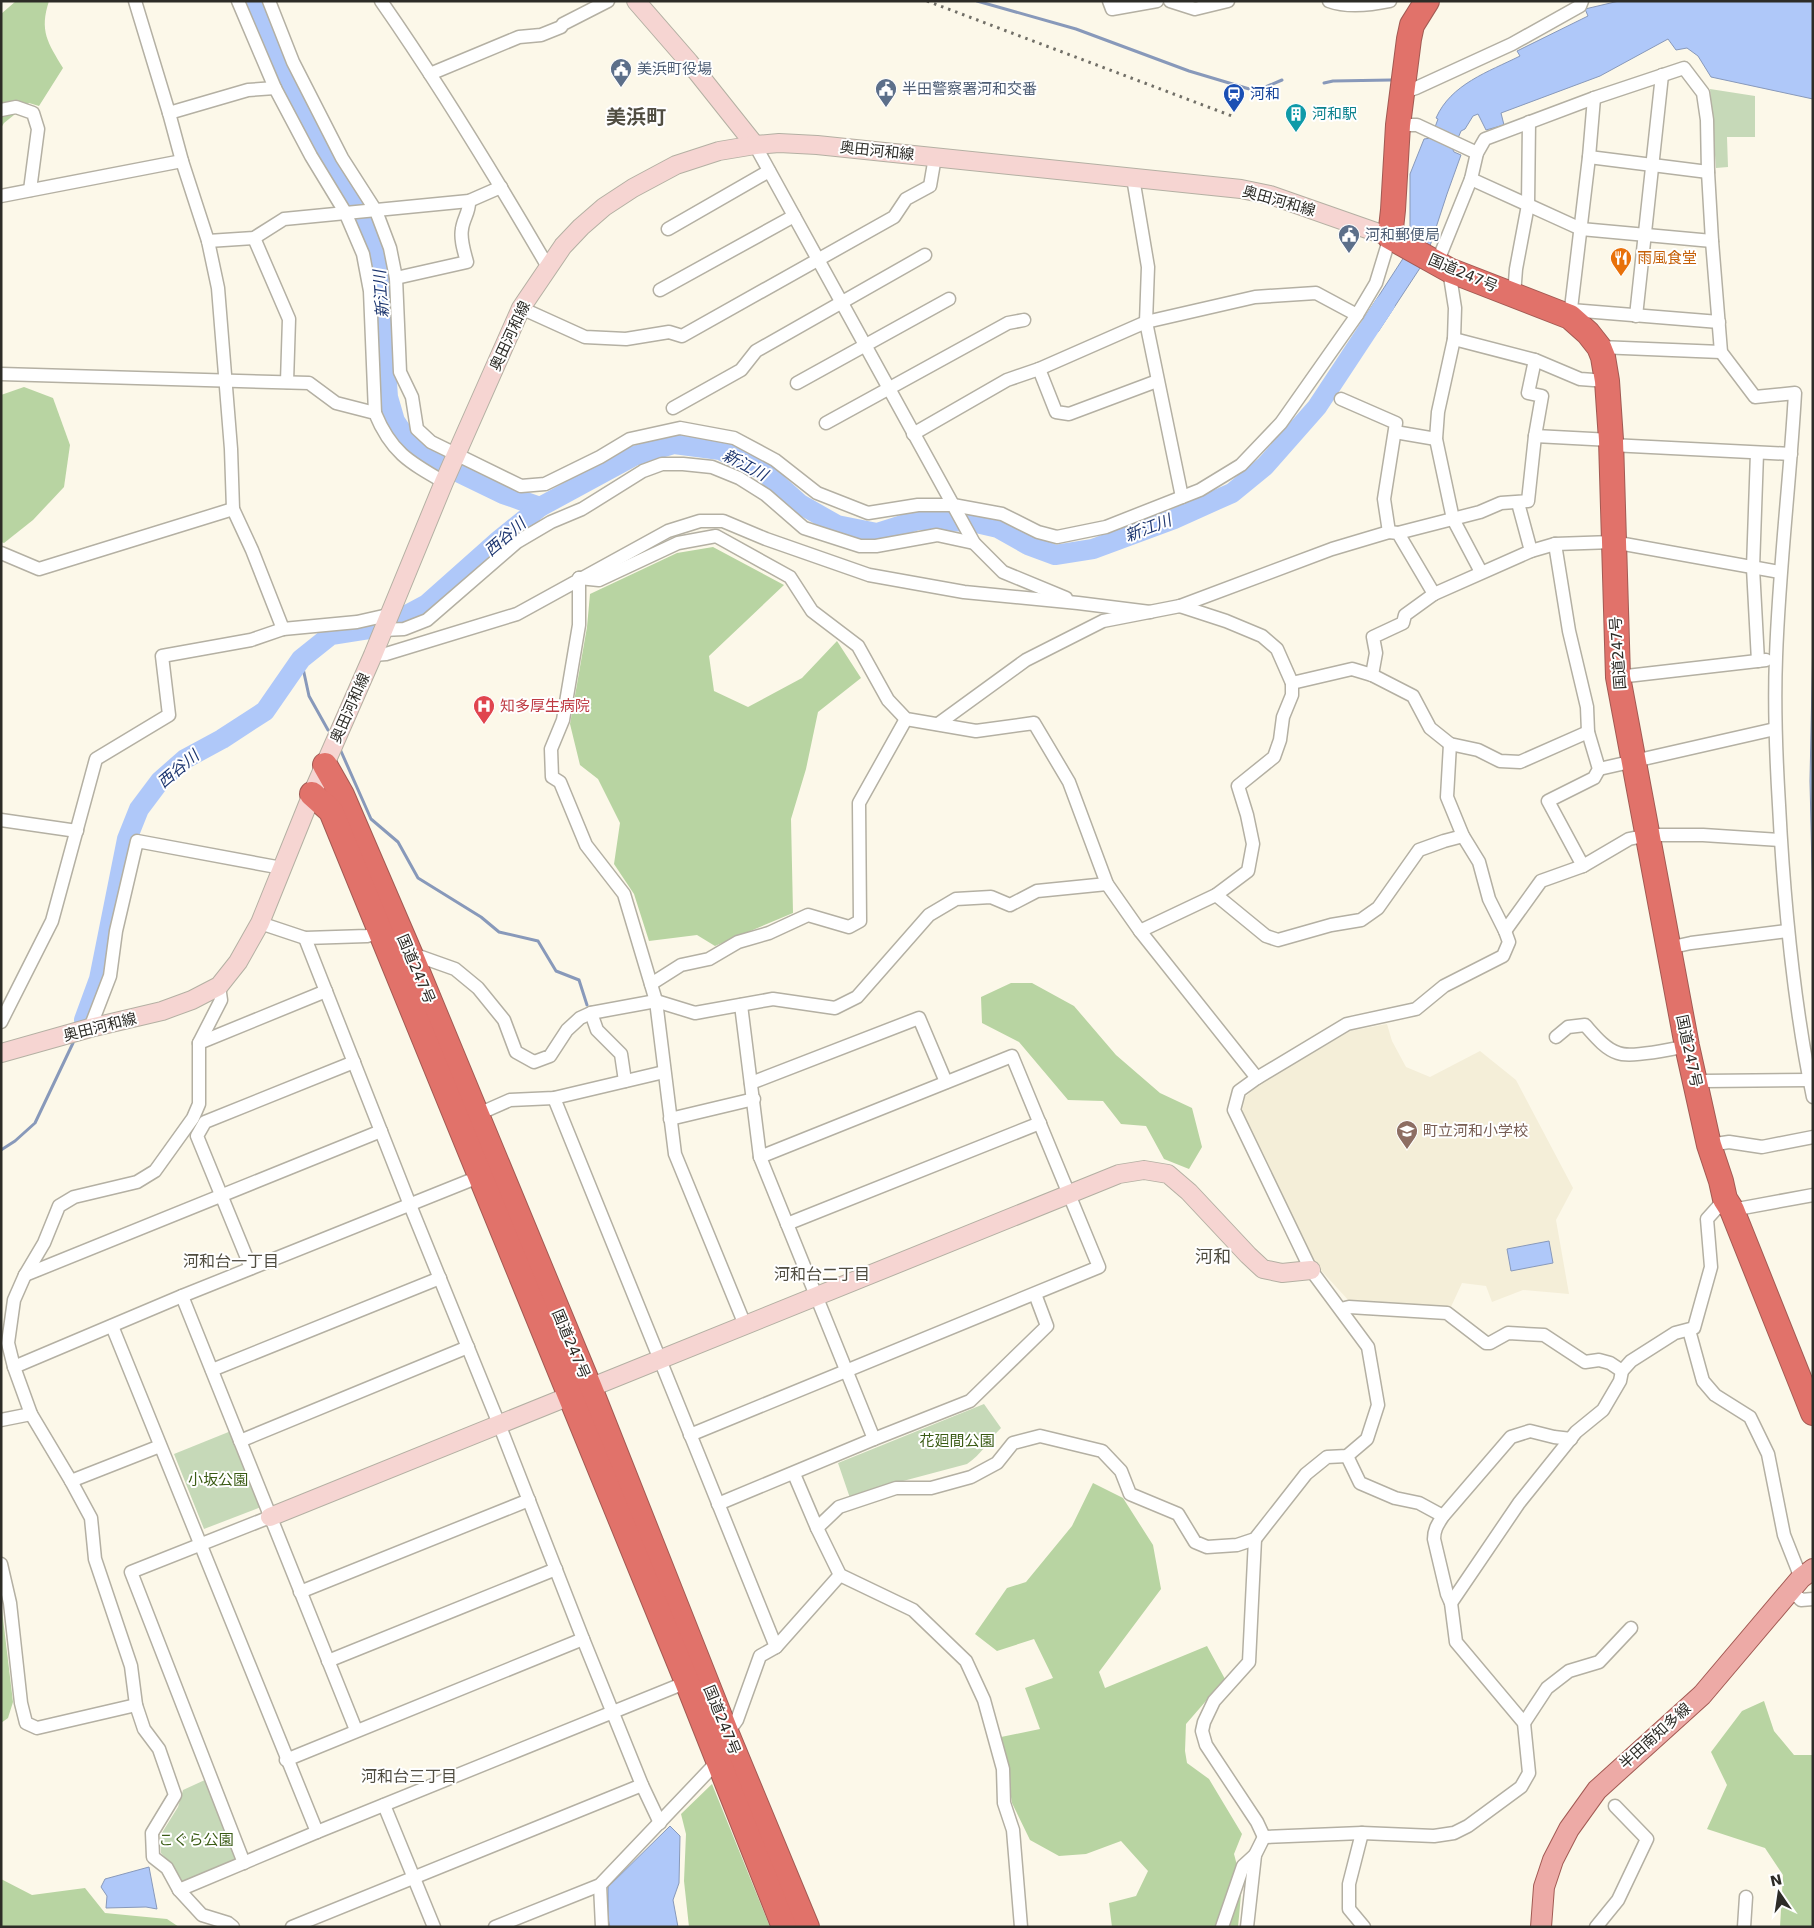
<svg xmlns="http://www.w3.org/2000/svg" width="1814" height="1928" font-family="'DejaVu Sans','Noto Sans JP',sans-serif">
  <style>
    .built { fill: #f4eed8 }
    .green { fill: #c6d9b8 }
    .forest { fill: #b8d4a2 }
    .water { fill: #afc8f9; stroke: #8899ba }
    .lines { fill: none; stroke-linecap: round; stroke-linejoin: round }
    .stream { stroke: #8899ba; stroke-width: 3 }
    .river { stroke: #afc8f9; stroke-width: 20 }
    .street-casing { stroke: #b4b0a3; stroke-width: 15 }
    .secondary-casing { stroke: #b4b0a3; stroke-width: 20 }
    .primary-casing { stroke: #a25a53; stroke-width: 22 }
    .highway-casing { stroke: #a25a53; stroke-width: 26 }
    .street { stroke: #fff; stroke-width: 12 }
    .secondary { stroke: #f6d5d2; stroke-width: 18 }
    .primary { stroke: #edaaa6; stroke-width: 20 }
    .highway { stroke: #e1726a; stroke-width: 24 }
    .rail { stroke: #716f67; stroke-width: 3; stroke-dasharray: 2.5 5; stroke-linecap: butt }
    .labels { text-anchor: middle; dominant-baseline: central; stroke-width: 4; stroke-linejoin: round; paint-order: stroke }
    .service-label { font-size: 15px; fill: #4e5e75; stroke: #fff; text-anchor: start }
    .transit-label { font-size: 15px; fill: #164399; stroke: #fff; text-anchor: start }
    .culture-label { font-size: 15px; fill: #0d838f; stroke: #fff; text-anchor: start }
    .street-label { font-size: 15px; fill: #2d2c27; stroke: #fff }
    .food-label { font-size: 15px; fill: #c56008; stroke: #fff; text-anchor: start }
    .health-label { font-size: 15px; fill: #be3a42; stroke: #fff; text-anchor: start }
    .education-label { font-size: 15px; fill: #785e54; stroke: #fff; text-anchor: start }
    .park-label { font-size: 15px; fill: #3a5b14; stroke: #fff }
    .water-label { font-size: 16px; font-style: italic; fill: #1d3670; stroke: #fff }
    .neighbourhood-label { font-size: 16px; fill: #504d41; stroke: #fff }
    .quarter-label { font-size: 18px; fill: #504d41; stroke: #fff }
    .district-label { font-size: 20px; font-weight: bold; fill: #504d41; stroke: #fff }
  </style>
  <rect width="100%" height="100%" fill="#fcf8e9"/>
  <path class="built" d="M1387,1024L1392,1041L1406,1067L1430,1077L1480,1051L1516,1080L1573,1188L1556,1220L1569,1294L1523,1290L1492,1302L1486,1286L1462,1283L1450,1309L1350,1302L1317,1266L1242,1112L1245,1097L1260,1084L1350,1031Z"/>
  <g class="green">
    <path d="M1710,89L1755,96V137H1727L1728,167L1716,168Z"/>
    <path d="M984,1404L1001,1428C989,1440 981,1455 967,1464L888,1485L850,1498L838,1463Z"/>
    <path d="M231,1431L261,1507L204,1529L174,1454Z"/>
    <path d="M207,1779L238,1856L235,1860L181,1882L174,1868L161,1853L160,1836L178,1807L183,1790Z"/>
  </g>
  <g class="forest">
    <path d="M16,1H49C39,31 48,43 63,68L39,106L29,103L4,123L1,128V14Z"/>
    <path d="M24,387L53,398L70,445L64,487L33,520L4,543L1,542V395Z"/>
    <path d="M713,547L784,585L709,656L714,691L748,707L802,678L837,641L861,678L818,712L806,769L791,819L793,913L715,946L697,935L649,941L634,894L614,864L620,823L598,779L580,765L570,724L587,627L590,594L677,553Z"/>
    <path d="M1011,983H1032L1074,1006L1116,1055L1160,1093L1192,1108L1202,1147L1189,1169L1164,1159L1146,1126L1121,1124L1103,1101L1068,1100L1019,1042L982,1023L981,997Z"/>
    <path d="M1093,1483L1123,1498L1153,1545L1161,1589L1099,1672L1105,1688L1207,1646L1225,1679L1186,1724L1185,1751L1187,1763L1209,1779L1242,1834L1234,1854L1242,1884L1238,1927H1112L1109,1903L1136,1896L1148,1871L1121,1841L1086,1854L1059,1856L1030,1840L1012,1803L1001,1737L1040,1729L1025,1688L1053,1678L1034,1639L997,1651L975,1634L1007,1588L1026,1582L1072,1526Z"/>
    <path d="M1,1602L13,1702L8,1718L1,1723Z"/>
    <path d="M1764,1701L1774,1731L1794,1755H1813V1927H1780L1783,1875L1765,1848L1707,1829L1727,1785L1711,1752L1742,1711Z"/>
    <path d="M712,1784L770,1927H689L684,1881L686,1834L681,1814Z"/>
    <path d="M1,1879L32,1895L85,1888L105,1913L167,1919L179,1927H1Z"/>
  </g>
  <g class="water">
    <path d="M1619,1H1813V99L1711,77L1698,56L1687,48L1676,50L1668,39L1600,76L1501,113L1504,125L1486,130L1478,114L1473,116L1465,129L1461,131L1453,150L1454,152L1461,155L1447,194L1429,249L1422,265L1378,332L1363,320L1404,257L1408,234L1412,233L1410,226V174L1424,139L1431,138L1438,119L1436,118C1451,84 1488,72 1520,56L1517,51L1588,16L1585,9Z"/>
    <path d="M1813,633V914L1810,781Z"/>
    <path d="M1549,1241L1553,1263L1511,1271L1507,1249Z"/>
    <path d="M670,1826L680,1836L679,1883L673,1900L678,1927H610L608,1919V1887Z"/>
    <path d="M149,1867L157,1909L146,1907L106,1908L107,1896L101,1887L105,1879Z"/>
  </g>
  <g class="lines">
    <g class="stream">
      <path d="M977,1L1076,29L1189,71L1256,91L1282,80"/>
      <path d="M1324,83L1333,81L1391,80"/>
      <path d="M301,659L309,696L328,730"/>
      <path d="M340,749L371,819L398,842L418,878L481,917L499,932L538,941L556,971L579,980L587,1005"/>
      <path d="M1,1150L15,1141L35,1123L73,1043"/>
    </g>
    <g class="river">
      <path d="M254,1L289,85L356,199L378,254L388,397L395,421L409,442L439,463L503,494L540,507"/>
      <path d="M399,619L427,604L499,540L540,507L634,456L674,444L720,450L762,470L800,504L837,525L877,533L918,520L972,522L998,528L1028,545L1055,555L1093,549L1174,519L1232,493L1265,466L1317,407L1385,304"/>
      <path d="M84,1020L99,979L127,839L139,809L160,781L185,759L222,739L265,711L301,659L331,635L369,629"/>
    </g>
    <g class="street-casing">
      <g id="street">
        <path d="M135,1L169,113L182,161L208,241L218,288L231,449L233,509L252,550L283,629"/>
        <path d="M238,1L275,88L311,156L345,212L363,254L370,291L375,413"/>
        <path d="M269,1L293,62L342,158L376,211L390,248L396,278L400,372L412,397L417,429L431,442L521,486L545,484L600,457L630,439L680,428L734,438L775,460L817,493L868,513L918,505H953L1002,514L1038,532L1057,537L1106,527L1200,490L1241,465L1281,423L1357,315L1376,283L1390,237"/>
        <path d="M381,1C441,87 495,176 548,267"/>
        <path d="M1109,1L1112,9L1157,1"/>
        <path d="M1170,1L1195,9L1228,1"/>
        <path d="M1329,1C1348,8 1371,5 1390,1"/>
        <path d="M430,74L519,37L541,35L561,27L563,24L608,1"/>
        <path d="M1401,93L1416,88L1512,44L1580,6L1582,1"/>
        <path d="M1,110L16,107L33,113L38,129L30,190"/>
        <path d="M169,113L248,90L275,88"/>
        <path d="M1398,125H1417L1477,153"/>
        <path d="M755,145L974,543L1003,572L1066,598"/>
        <path d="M1589,157L1708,172"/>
        <path d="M1133,178L1148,267L1146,322L1182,497"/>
        <path d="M1471,179L1581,229L1712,241"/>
        <path d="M1,196L182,161"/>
        <path d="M668,229L769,171"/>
        <path d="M254,238L289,319L287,382"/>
        <path d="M208,241L254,238L284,219L469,201L501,187"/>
        <path d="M1437,263L1471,179L1477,153L1485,139L1594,98L1684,68L1703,93L1707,120L1708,172L1712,241L1721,352L1755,397L1795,393C1790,481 1779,569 1776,657C1774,706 1776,756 1779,805C1784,903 1793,1001 1813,1097"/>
        <path d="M1449,270L1455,308L1454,339L1438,412L1436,439L1453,519L1481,572"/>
        <path d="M396,278L467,262C464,251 460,239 462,229C463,219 470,211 469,201"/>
        <path d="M660,290L794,216"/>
        <path d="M1514,295L1516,269L1528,205L1529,122"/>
        <path d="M521,308L585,337L626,339L669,332L682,336L894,217L906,199L930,186L935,157"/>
        <path d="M1571,310L1719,322"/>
        <path d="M1636,316L1662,75"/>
        <path d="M1570,317L1589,157L1594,98"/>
        <path d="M1454,339L1535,360L1580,379L1607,381"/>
        <path d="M1599,347L1721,352"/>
        <path d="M1039,369L1056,412L1069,414L1157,381"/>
        <path d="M1,374L309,383L336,403L375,413C391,452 409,462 444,482"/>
        <path d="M797,383L949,299"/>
        <path d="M1341,399L1396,423L1384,499L1389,532"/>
        <path d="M673,408L741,370L756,351L925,255"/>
        <path d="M826,423L1008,323L1024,320"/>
        <path d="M1395,432L1436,439"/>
        <path d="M913,434L1007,380L1039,369L1146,322L1255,297L1316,293L1357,315"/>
        <path d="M1535,436L1611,440"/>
        <path d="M1611,445L1791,454"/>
        <path d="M1757,453L1753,568L1758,661"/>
        <path d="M1518,503L1531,551"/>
        <path d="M1398,533L1480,512L1501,503L1528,501L1535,436L1542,396L1528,393L1535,360"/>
        <path d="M1555,544L1569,631L1587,707L1588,732L1599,769L1594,778L1548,801L1583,866"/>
        <path d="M1,553L39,569L233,509"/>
        <path d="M579,578L599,580L678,543L716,536L790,577L812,611L858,646L888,700L906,719L976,731L1034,723L1069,782L1107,884L1140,931L1257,1078"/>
        <path d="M579,578V625L563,720L551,749L552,777L560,782L586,845L624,894L656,1001L675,1154L745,1325"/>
        <path d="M383,630L404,629L427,620L517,542L551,522L582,509L643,471L662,464H683L712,467L739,478L766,495L804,528L860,546H876L937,535L974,543"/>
        <path d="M373,655L386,654L517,614L668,531L700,521H723L766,539L869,575L964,592L1078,603L1150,612"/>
        <path d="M1372,675L1376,653L1373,637L1403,623L1405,615L1434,594L1531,551L1555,544L1613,542L1780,572"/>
        <path d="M1618,677L1766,660"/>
        <path d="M1292,683L1352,669L1372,675L1413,696L1430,728L1450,744L1478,750L1500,761L1520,762L1588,732"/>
        <path d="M938,724L1026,660L1103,621L1180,606L1332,549L1389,532L1398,533L1434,594"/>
        <path d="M1599,769L1775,729"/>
        <path d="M1,820L77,831"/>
        <path d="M1216,895L1266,936L1278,940L1331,925L1361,920L1378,908L1419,850L1444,841L1463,836"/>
        <path d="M260,923L305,938L367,936L381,932"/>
        <path d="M1140,931L1216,895L1248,871L1253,844L1247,815L1238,786L1274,757L1280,740L1283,717L1292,695V683L1277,649L1262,636L1226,621L1180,606"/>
        <path d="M1505,931L1541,881L1583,866L1629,839L1648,835H1703L1780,840"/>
        <path d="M305,938L410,1205L499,1424L583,1639L642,1785L660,1823"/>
        <path d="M1668,948L1691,943L1787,931"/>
        <path d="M410,953L455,969L478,988L504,1020L516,1052L534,1062L550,1056L567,1030L580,1018L591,1013L656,1001L695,1013L773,999L835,1008L857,997L929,915L956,899L991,897L1010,905L1037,891L1107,884"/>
        <path d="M651,984L681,965L709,959L738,942L769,933L808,915L849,927L860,921L859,803L906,719"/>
        <path d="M219,986L221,1000L199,1043V1104L193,1118L155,1171L137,1182L74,1197L59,1206L44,1243L25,1275L14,1300L8,1343L14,1367L31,1414L71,1481L91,1518L95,1559L131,1666L136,1705L144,1729L159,1749L175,1795L152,1833L153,1857L167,1868L179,1890L202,1915L228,1923L233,1927"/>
        <path d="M741,1005L760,1157L874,1439"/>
        <path d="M591,1013L597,1030L621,1054L625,1081"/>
        <path d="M1,1022L52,921L96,759L169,715L162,656L251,640L283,629L357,622L388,615"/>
        <path d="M90,1028L110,976L116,931L137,841L282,868"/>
        <path d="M1556,1037L1568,1027L1585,1025C1594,1035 1605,1049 1618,1053C1630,1058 1673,1049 1687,1046"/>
        <path d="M199,1043L326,991"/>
        <path d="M751,1083L919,1018L946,1082"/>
        <path d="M1695,1083L1703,1081L1809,1080"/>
        <path d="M554,1098C629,1281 702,1464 776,1647"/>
        <path d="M476,1115L510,1100L554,1098L664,1072"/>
        <path d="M670,1119L754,1099"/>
        <path d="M1709,1145L1729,1142L1762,1147L1813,1137"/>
        <path d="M1732,1210L1813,1195"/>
        <path d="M787,1224L1040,1123"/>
        <path d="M251,1268L197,1136L205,1122L354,1062"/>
        <path d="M25,1275L381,1131"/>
        <path d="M182,1296L356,1730"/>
        <path d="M1341,1309L1349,1307L1447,1313L1486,1343H1490L1508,1333L1544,1335L1585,1362L1599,1360L1610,1363L1622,1371"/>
        <path d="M112,1326L317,1832"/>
        <path d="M1689,1330L1703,1381L1715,1395L1750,1417L1768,1454L1784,1535L1801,1578"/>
        <path d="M14,1367L182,1296L481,1176"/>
        <path d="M212,1370L440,1278"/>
        <path d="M1,1420L31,1414"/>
        <path d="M690,1435L1099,1267L1012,1056L760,1157"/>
        <path d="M240,1441L468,1347"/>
        <path d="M1347,1456L1360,1483L1395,1498L1419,1503L1443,1516"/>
        <path d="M794,1474L817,1528L840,1575L913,1610L966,1661L984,1700L1003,1769L1004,1803L1013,1830L1021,1927"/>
        <path d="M71,1481L160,1446"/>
        <path d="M718,1504L874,1439L970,1401L1047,1326L1035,1294"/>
        <path d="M817,1528L839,1507L896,1488H931L971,1477L997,1463L1013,1443L1040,1436L1102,1451L1121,1471L1130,1494L1178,1514L1195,1542L1207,1547L1237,1545L1255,1539L1306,1474L1327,1457L1347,1456L1367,1439L1378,1405L1368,1347L1311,1270L1234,1110L1239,1091L1257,1078L1347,1024L1416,1009L1444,986L1503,956L1509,942L1505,931L1489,899L1479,862L1463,836L1447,797L1450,744"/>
        <path d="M1255,1539L1249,1662L1214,1701L1204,1722L1202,1731L1206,1745L1257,1822L1264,1837"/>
        <path d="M1,1564L10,1603L21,1703L26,1723L37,1728L136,1705"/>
        <path d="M1791,1590L1801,1600L1813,1599"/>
        <path d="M300,1592L529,1500"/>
        <path d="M1451,1603L1519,1503L1576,1432L1603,1410L1620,1381L1622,1371L1631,1361L1675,1333L1694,1328L1711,1267L1707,1219L1725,1199"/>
        <path d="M328,1661L556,1569"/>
        <path d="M1524,1723L1547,1688L1569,1671L1599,1662L1631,1628"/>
        <path d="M727,1734L737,1720L760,1656L776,1647L840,1575"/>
        <path d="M286,1760L583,1639"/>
        <path d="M384,1805L434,1927"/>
        <path d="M1362,1833L1349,1884V1909L1364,1927"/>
        <path d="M1264,1837L1362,1833L1434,1836L1454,1833L1468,1826L1521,1787L1529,1773L1524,1723L1456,1642L1451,1603L1447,1594L1434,1539C1434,1529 1438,1524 1443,1516L1511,1437L1530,1431L1554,1437L1571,1439"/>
        <path d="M244,1863L131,1572L270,1517"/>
        <path d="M600,1885L602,1927"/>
        <path d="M179,1890L317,1832L687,1682"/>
        <path d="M292,1927L642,1785"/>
        <path d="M495,1927L600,1885L718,1761"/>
        <path d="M1222,1927L1243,1866L1255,1855"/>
        <path d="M1247,1927L1255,1855L1264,1837"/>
        <path d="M1596,1927L1618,1900L1647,1839L1615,1806"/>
        <path d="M1744,1927L1746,1897"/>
      </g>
    </g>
    <g class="secondary-casing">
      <g id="secondary">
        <path d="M636,1L689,62L755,145"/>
        <path d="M1,1053L90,1028L162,1011L192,1000L219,986L238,962L260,923L312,794L373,655L444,482L521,308L563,246L581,227L604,207L633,188L676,165L719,151L755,145L779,143L817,145L1241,189L1270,195L1390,237"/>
        <path d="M270,1517L1119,1174L1144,1170L1168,1174L1189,1192L1248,1255L1263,1269L1282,1273L1311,1270"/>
      </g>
    </g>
    <g class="primary-casing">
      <path id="primary" d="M1541,1927L1544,1887L1553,1860L1569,1829L1597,1790L1702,1695L1801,1578L1813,1569"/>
    </g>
    <g class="highway-casing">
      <g id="highway">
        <path d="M1427,1L1412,25L1409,39L1398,125L1393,210L1390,237L1449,270L1570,317L1588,333L1599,347L1603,357L1607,381L1611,440L1618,677L1687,1046L1709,1145L1721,1181L1725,1199L1732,1210L1813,1413"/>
        <path d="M325,765L342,795L410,953L590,1388L727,1734L807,1927"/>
        <path d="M312,794L331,811L687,1682L784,1927"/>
      </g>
    </g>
    <use href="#street" class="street"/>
    <use href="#secondary" class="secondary"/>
    <use href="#primary" class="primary"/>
    <use href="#highway" class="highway"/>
    <path class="rail" d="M927,1L1232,116"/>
  </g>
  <defs>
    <g id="civic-pin" transform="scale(1.125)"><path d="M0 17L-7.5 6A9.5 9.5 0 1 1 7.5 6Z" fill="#5c6f8a" stroke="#fff"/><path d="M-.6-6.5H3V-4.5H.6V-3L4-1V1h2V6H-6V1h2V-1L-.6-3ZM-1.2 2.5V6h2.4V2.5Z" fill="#fff"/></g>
    <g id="station-pin" transform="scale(1.125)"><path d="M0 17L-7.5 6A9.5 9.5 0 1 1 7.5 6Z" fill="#1a4fb4" stroke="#fff"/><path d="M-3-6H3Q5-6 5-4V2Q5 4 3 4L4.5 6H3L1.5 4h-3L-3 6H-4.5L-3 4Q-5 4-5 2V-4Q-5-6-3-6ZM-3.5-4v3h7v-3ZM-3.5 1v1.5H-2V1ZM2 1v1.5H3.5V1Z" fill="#fff"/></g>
    <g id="building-pin" transform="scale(1.125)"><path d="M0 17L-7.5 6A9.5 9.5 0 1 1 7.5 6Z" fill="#0f9aa8" stroke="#fff"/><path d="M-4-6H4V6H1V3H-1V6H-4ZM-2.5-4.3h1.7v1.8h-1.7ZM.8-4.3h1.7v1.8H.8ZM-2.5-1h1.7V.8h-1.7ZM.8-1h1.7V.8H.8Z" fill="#fff"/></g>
    <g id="restaurant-pin" transform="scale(1.125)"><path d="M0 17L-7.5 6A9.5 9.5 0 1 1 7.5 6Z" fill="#e8710a" stroke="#fff"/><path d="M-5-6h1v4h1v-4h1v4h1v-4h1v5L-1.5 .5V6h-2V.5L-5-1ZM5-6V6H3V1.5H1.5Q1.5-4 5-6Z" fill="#fff"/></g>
    <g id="hospital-pin" transform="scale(1.125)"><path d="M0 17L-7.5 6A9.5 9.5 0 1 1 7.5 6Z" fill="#e0444e" stroke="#fff"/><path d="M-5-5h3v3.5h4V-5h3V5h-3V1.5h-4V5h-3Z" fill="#fff"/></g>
    <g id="school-pin" transform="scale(1.125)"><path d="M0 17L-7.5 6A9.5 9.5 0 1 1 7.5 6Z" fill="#8d6e63" stroke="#fff"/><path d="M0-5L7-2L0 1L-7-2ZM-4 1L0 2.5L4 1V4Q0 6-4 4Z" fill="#fff"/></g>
  </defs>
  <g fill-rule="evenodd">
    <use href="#civic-pin" x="621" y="69"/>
    <use href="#civic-pin" x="886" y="89"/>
    <use href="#station-pin" x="1234" y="94"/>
    <use href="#building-pin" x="1296" y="114"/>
    <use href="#civic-pin" x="1349" y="235"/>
    <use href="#restaurant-pin" x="1621" y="258"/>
    <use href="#hospital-pin" x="484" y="706"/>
    <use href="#school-pin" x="1407" y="1131"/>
  </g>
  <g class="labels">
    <g class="service-label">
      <text x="637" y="69">美浜町役場</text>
      <text x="902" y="89">半田警察署河和交番</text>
      <text x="1365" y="235">河和郵便局</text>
    </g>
    <g class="transit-label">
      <text x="1250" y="94">河和</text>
    </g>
    <g class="culture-label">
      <text x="1312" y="114">河和駅</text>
    </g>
    <g class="street-label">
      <text transform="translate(877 151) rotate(6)">奥田河和線</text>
      <text transform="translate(1279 201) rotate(16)">奥田河和線</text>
      <text transform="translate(1463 273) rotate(23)">国道247号</text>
      <text transform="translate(510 336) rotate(-65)">奥田河和線</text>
      <text transform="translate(1618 653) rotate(-94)">国道247号</text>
      <text transform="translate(350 708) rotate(-66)">奥田河和線</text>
      <text transform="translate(416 969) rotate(67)">国道247号</text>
      <text transform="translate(100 1027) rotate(-14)">奥田河和線</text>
      <text transform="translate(1689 1051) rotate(78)">国道247号</text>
      <text transform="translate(571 1344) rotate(67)">国道247号</text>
      <text transform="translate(722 1720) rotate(68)">国道247号</text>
      <text transform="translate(1655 1736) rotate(-42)">半田南知多線</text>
    </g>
    <g class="food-label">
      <text x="1637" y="258">雨風食堂</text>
    </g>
    <g class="health-label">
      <text x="500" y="706">知多厚生病院</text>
    </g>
    <g class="education-label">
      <text x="1423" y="1131">町立河和小学校</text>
    </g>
    <g class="park-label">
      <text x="957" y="1441">花廻間公園</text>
      <text x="218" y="1480">小坂公園</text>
      <text x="196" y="1840">こぐら公園</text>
    </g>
    <g class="water-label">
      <text transform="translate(381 294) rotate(-94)">新江川</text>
      <text transform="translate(745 465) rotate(28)">新江川</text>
      <text transform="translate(1148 528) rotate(-21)">新江川</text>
      <text transform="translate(505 537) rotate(-41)">西谷川</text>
      <text transform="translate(178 769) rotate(-40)">西谷川</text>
    </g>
    <g class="neighbourhood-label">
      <text x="231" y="1261">河和台一丁目</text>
      <text x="822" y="1274">河和台二丁目</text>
      <text x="409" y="1776">河和台三丁目</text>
    </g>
    <g class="quarter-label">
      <text x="1213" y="1256">河和</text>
    </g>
    <g class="district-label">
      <text x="636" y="117">美浜町</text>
    </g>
  </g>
  <rect width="1814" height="1928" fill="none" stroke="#2d2c27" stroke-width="5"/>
  <g transform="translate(1779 1893) rotate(347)" stroke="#ffffff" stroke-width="4" paint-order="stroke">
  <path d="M0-4L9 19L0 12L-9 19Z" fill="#2d2c27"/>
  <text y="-8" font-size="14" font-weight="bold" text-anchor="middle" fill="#2d2c27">N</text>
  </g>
</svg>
